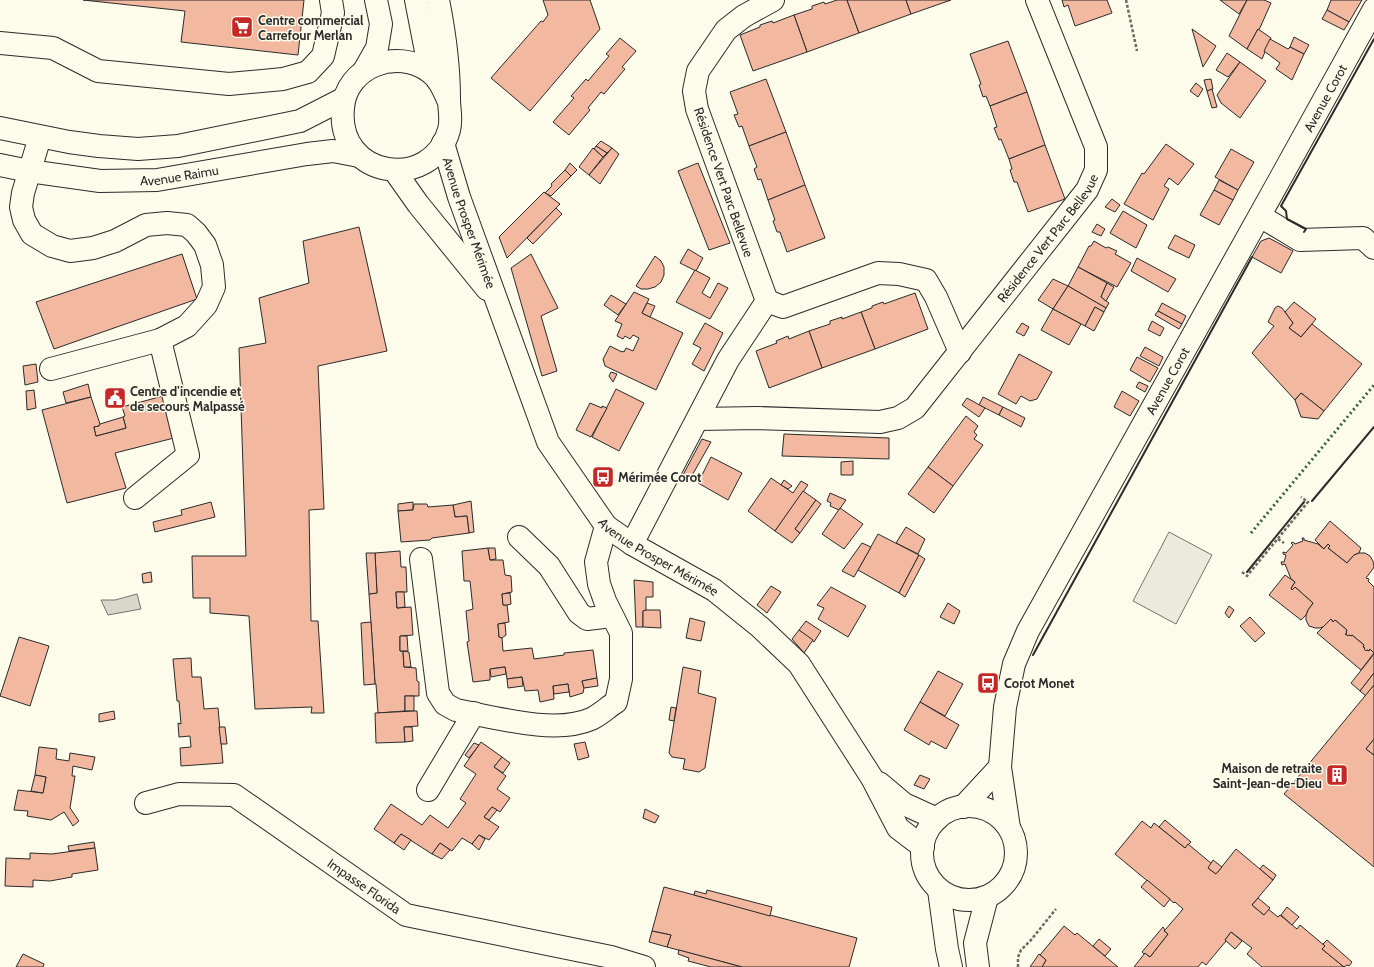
<svg xmlns="http://www.w3.org/2000/svg" width="1374" height="967" font-family="Cabin,sans-serif">
  <style>
    .green { fill: #ecebdb; stroke: #74746e }
    .water { fill: #d8d7c9; stroke: #74746e }
    .building { fill: #f2b8a0; stroke: #2b2b2b }
    .lines { fill: none; stroke-linecap: round; stroke-linejoin: round }
    .minor-casing { stroke: #2b2b2b; stroke-width: 24 }
    .path { stroke: #6a6964; stroke-width: 2.5; stroke-dasharray: 3 2; stroke-linecap: butt }
    .minor { stroke: #fdfbea; stroke-width: 22 }
    .hedge { stroke: #34623c; stroke-width: 3; stroke-dasharray: 2 3; stroke-linecap: butt }
    .wall { stroke: #2b2b2b; stroke-width: 2 }
    .labels { text-anchor: middle; dominant-baseline: central; stroke-width: 3; stroke-linejoin: round; paint-order: stroke }
    .poi-label { font-size: 13px; font-weight: bold; fill: #2b2b2b; stroke: #fdfbea; text-anchor: start }
    .street-label { font-size: 13px; fill: #2b2b2b; stroke: #fdfbea }
  </style>
  <rect width="100%" height="100%" fill="#fdfbea"/>
  <path class="green" d="M1169,532L1212,555L1176,624L1133,601Z"/>
  <path class="water" d="M137,594L141,609L108,615L101,600H115Z"/>
  <g class="building">
    <path d="M83,0H304L298,55L181,42L185,11Z"/>
    <path d="M543,0H590L600,29L530,111L491,78L541,21L543,22L548,15Z"/>
    <path d="M837,0H847L859,33L807,52L794,15L812,9V6L824,2L825,4Z"/>
    <path d="M847,0H906L911,14L859,33Z"/>
    <path d="M906,0H951L911,14Z"/>
    <path d="M1062,0H1107L1112,13L1075,26L1068,5L1064,7Z"/>
    <path d="M1220,0H1247L1239,14Z"/>
    <path d="M1247,0H1264L1271,3L1259,30L1258,29L1247,49L1229,36Z"/>
    <path d="M1331,0H1362L1349,22L1327,10Z"/>
    <path d="M1327,10L1349,22L1344,30L1322,19Z"/>
    <path d="M794,15L807,52L753,71L740,35L760,27V25L772,21L773,23Z"/>
    <path d="M1192,29L1216,46L1203,67Z"/>
    <path d="M1258,29L1271,38L1262,59L1247,49Z"/>
    <path d="M1294,37L1309,45L1304,54L1290,47Z"/>
    <path d="M620,38L636,51L622,67L625,69L604,94L601,92L588,108L590,110L569,135L553,122L574,98L571,96L586,79L588,81L609,56L606,54Z"/>
    <path d="M1270,39L1288,49L1290,47L1304,54L1292,80L1276,69L1280,63L1264,51Z"/>
    <path d="M1008,41L1027,92L990,106L986,96L983,97L979,85L981,84L970,54Z"/>
    <path d="M1227,53L1240,62L1228,77L1216,70Z"/>
    <path d="M1240,62L1266,81L1240,118L1221,103L1217,95Z"/>
    <path d="M766,79L786,132L749,146L742,126L739,127L734,115L738,114L730,92Z"/>
    <path d="M1211,79L1213,89L1207,91L1204,80Z"/>
    <path d="M1196,83L1203,89L1198,97L1190,91Z"/>
    <path d="M1212,89L1217,107L1212,108L1207,91Z"/>
    <path d="M1027,92L1045,145L1009,159L1001,139L999,140L994,128L997,127L990,106Z"/>
    <path d="M786,132L805,185L768,200L761,179L758,180L754,169L757,167L749,146Z"/>
    <path d="M601,141L612,148L607,153L596,146Z"/>
    <path d="M1166,144L1194,164L1178,185L1169,178L1164,186L1169,189L1153,220L1124,204L1142,173L1144,174Z"/>
    <path d="M1045,145L1065,199L1028,212L1017,182H1014L1010,170L1012,169L1009,159Z"/>
    <path d="M596,146L607,153L603,157L594,149Z"/>
    <path d="M593,148L603,157L589,175L579,167Z"/>
    <path d="M612,148L619,154L600,184L589,175Z"/>
    <path d="M1231,149L1254,162L1238,190L1215,177Z"/>
    <path d="M570,163L577,170L571,176L565,170Z"/>
    <path d="M698,163L730,243L709,250L678,171Z"/>
    <path d="M565,170L571,176L551,196L545,193L552,186L551,184Z"/>
    <path d="M1219,180L1238,190L1233,200L1214,190Z"/>
    <path d="M805,185L825,238L787,252L780,232H777L773,221L775,220L768,200Z"/>
    <path d="M1214,190L1233,200L1219,225L1200,215Z"/>
    <path d="M544,192L560,204L507,258L499,237Z"/>
    <path d="M1112,199L1120,205L1115,212L1105,207Z"/>
    <path d="M556,208L562,214L533,244L527,238Z"/>
    <path d="M1123,211L1147,225L1136,248L1110,233Z"/>
    <path d="M1097,224L1105,229L1101,236L1092,232Z"/>
    <path d="M359,227L387,351L318,366L324,509L309,510L311,621H318L324,713H311L312,707L255,709L249,616L210,613V598H193L192,556H246L239,348L266,343L259,298L309,283L303,241Z"/>
    <path d="M1175,235L1195,245L1189,258L1168,248Z"/>
    <path d="M1269,238L1293,251L1281,273L1252,257L1261,241Z"/>
    <path d="M1094,241L1106,248L1108,247L1117,251L1115,254L1131,263L1117,287L1078,267L1089,246H1091Z"/>
    <path d="M688,249L703,258L696,271L680,263Z"/>
    <path d="M182,254L197,299L54,349L36,302Z"/>
    <path d="M531,254L558,308L541,316L557,371L542,376L511,268Z"/>
    <path d="M655,256L661,261L664,267V275L661,282L655,287L648,289H641L636,286Z"/>
    <path d="M1137,258L1176,279L1168,292L1131,271Z"/>
    <path d="M1078,267L1107,283L1101,297L1109,303L1106,308L1068,286Z"/>
    <path d="M695,270L710,278L702,293L710,298L718,283L728,288L710,319L676,302Z"/>
    <path d="M1053,279L1068,286L1053,309L1038,300Z"/>
    <path d="M1107,283L1114,287L1106,301L1101,297Z"/>
    <path d="M1068,286L1106,308L1104,312L1095,307L1085,326L1053,309Z"/>
    <path d="M634,292L649,299L642,313L683,333L656,390L605,366L603,359L610,346L622,352V351L624,352L626,348L633,351L639,338L633,335L630,339L625,336L623,339L617,336L622,324L615,321Z"/>
    <path d="M915,293L928,329L875,349L861,312L872,308V306L883,302L884,304Z"/>
    <path d="M611,295L626,304L618,315L604,305Z"/>
    <path d="M1294,302L1316,319L1301,337L1289,328L1293,323L1285,312Z"/>
    <path d="M647,303L655,306L650,317L642,313Z"/>
    <path d="M1162,303L1186,316L1182,324L1158,311Z"/>
    <path d="M1278,306L1282,308L1293,323L1289,328L1301,337L1312,324L1362,364L1324,411L1301,393L1295,400L1252,353L1274,326L1268,322L1275,308Z"/>
    <path d="M1095,307L1104,312L1094,331L1085,326Z"/>
    <path d="M1053,309L1081,324L1069,345L1041,330Z"/>
    <path d="M1158,311L1182,324L1179,329L1155,315Z"/>
    <path d="M861,312L875,349L822,368L809,331L830,324V321L842,317V319Z"/>
    <path d="M1152,321L1164,328L1160,336L1148,330Z"/>
    <path d="M705,323L723,333L704,371L692,364L701,348L693,344Z"/>
    <path d="M1022,323L1029,327L1024,336L1016,332Z"/>
    <path d="M809,331L822,368L769,388L756,351L777,343L776,341L788,336L789,339Z"/>
    <path d="M1145,347L1163,357L1159,366L1140,356Z"/>
    <path d="M1019,354L1052,372L1037,399L1030,401L1021,396L1016,404L998,394Z"/>
    <path d="M1137,357L1158,368L1150,382L1130,370Z"/>
    <path d="M36,364L38,382L25,385L23,366Z"/>
    <path d="M611,372L617,374L613,382L609,376Z"/>
    <path d="M1139,382L1148,386L1145,392L1136,387Z"/>
    <path d="M88,384L91,397L66,403L63,392Z"/>
    <path d="M616,389L644,403L619,451L592,437Z"/>
    <path d="M34,390L36,408L27,410L26,391Z"/>
    <path d="M1122,391L1139,401L1130,416L1114,407Z"/>
    <path d="M1301,393L1324,411L1318,419L1301,417L1295,400Z"/>
    <path d="M163,396L174,438L115,453L126,488L67,503L42,410L91,397L100,424L99,426L94,427L96,436L126,428L123,417L125,416L122,407Z"/>
    <path d="M983,397L1003,407L999,415L979,405Z"/>
    <path d="M967,398L985,408L979,417L962,405Z"/>
    <path d="M590,403L602,408V406L607,408L591,437L576,430Z"/>
    <path d="M1003,407L1025,418L1021,427L999,415Z"/>
    <path d="M966,416L978,426L974,432L977,435L974,439L983,445L953,486L928,467Z"/>
    <path d="M123,417L126,428L96,436L94,427L99,426L100,424Z"/>
    <path d="M784,434L889,438V459L782,456Z"/>
    <path d="M702,439L711,442L690,479L683,475Z"/>
    <path d="M711,457L742,473L728,500L698,483Z"/>
    <path d="M853,461V475H841V462Z"/>
    <path d="M928,467L953,486L934,513L908,494Z"/>
    <path d="M771,478L793,493L801,481L808,485L775,531L748,511Z"/>
    <path d="M784,480L792,486L788,489L781,485Z"/>
    <path d="M803,491L816,500L795,529L800,533L792,543L775,531Z"/>
    <path d="M830,493L846,500L839,510L830,506L831,503L827,501Z"/>
    <path d="M816,500L821,504L800,533L795,529Z"/>
    <path d="M471,501L474,532L469,533L467,516L455,517L453,505Z"/>
    <path d="M211,502L215,517L155,532L153,522L182,515L181,510Z"/>
    <path d="M413,502V510L398,511V504Z"/>
    <path d="M414,504H427L428,507L453,505L455,517L467,516L469,533L432,538L430,540L401,542L398,511L413,510Z"/>
    <path d="M840,508L863,524L844,549L822,534Z"/>
    <path d="M1330,521L1361,548L1359,553L1354,555L1347,563L1328,548L1330,546L1328,544L1324,549L1315,540Z"/>
    <path d="M906,527L925,539L918,554L896,543Z"/>
    <path d="M878,534L919,555L899,593L858,570Z"/>
    <path d="M1302,538H1304V540L1318,544L1324,549L1328,544L1330,546L1328,548L1347,563L1354,555L1359,553H1365L1370,556L1373,561L1374,567L1372,570L1366,578L1369,579L1368,581L1374,587V653L1370,649L1369,651L1367,650L1366,651L1364,649L1365,648L1363,647L1364,645L1352,635V636L1349,635L1348,636L1345,634L1347,633L1346,632L1347,630L1335,620L1333,622L1331,619L1325,626L1320,628H1315L1309,626L1306,620V615L1308,610L1313,603L1295,587L1292,590L1291,588L1295,582L1291,579L1285,564L1282,565L1281,562H1284L1286,555L1283,554V552L1286,553L1293,545L1291,543L1293,542L1295,544L1303,541Z"/>
    <path d="M862,543L871,547L854,577L842,571Z"/>
    <path d="M488,548L490,560H503L505,575L511,576L512,592L502,594L503,605H507L509,622L498,624L499,637L502,638L503,651L532,648L534,659L564,655V653L593,650L597,678L582,681L584,688L583,693L570,697L568,684L553,686L554,699L540,702L538,690L525,691L522,677L507,679L505,667L490,669V680L473,682L467,642L469,641L466,611L473,609L470,581H464L462,551Z"/>
    <path d="M488,548H495L496,559L490,560Z"/>
    <path d="M400,551L401,567H406L407,592H396L397,608L411,607L413,635L400,636V651H403L404,667L416,668L417,681L419,682V696H405V711L378,713L376,684H375L369,594L377,593L375,553Z"/>
    <path d="M366,553H375L377,593L369,594Z"/>
    <path d="M919,555L925,559L905,597L899,593Z"/>
    <path d="M151,572L152,582L143,583L142,574Z"/>
    <path d="M1285,575L1295,582L1291,588L1292,590L1295,587L1313,603L1308,610L1306,615L1301,620L1269,595Z"/>
    <path d="M634,580L653,582V597H646V610L643,611V627H636Z"/>
    <path d="M771,586L781,592L767,613L757,605Z"/>
    <path d="M831,587L866,606L848,637L818,619L824,608L817,605Z"/>
    <path d="M396,592H404L405,607L397,608Z"/>
    <path d="M510,593L511,604L507,605H503L502,594Z"/>
    <path d="M948,603L960,611L954,624L940,617Z"/>
    <path d="M1229,606L1234,610L1229,618L1225,613Z"/>
    <path d="M646,610H660L661,628L643,627V611Z"/>
    <path d="M1250,617L1265,633L1255,642L1240,626Z"/>
    <path d="M690,618L705,622L701,641L686,638Z"/>
    <path d="M1331,619L1333,622L1335,620L1347,630L1346,632L1347,633L1345,634L1348,636L1349,635L1352,636V635L1364,645L1363,647L1365,648L1364,649L1366,651L1367,650L1369,651L1370,649L1374,653L1361,670L1317,633Z"/>
    <path d="M806,621L821,631L814,642L799,630Z"/>
    <path d="M371,622L375,684L364,685L361,623Z"/>
    <path d="M505,623L506,635L502,638L499,637L498,624Z"/>
    <path d="M799,630L813,640L804,653L792,639Z"/>
    <path d="M400,636H407L408,651H400Z"/>
    <path d="M19,637L49,646L30,706L0,696Z"/>
    <path d="M403,651L409,652L411,667H404Z"/>
    <path d="M1374,654V673L1360,691L1351,683Z"/>
    <path d="M191,658L192,677H201L204,709L218,708L223,763L181,766L180,748L191,747L190,736L179,737L178,723L181,724L179,701H177L173,659Z"/>
    <path d="M505,667L506,674L491,677L490,669Z"/>
    <path d="M683,667L701,671L698,693L716,698L705,768L699,772L683,769L685,759L672,757L669,753Z"/>
    <path d="M938,671L963,684L945,716L920,702Z"/>
    <path d="M1374,673V685L1366,696L1360,691Z"/>
    <path d="M522,677L523,686L508,688L507,679Z"/>
    <path d="M597,678L598,686L584,688L582,681Z"/>
    <path d="M568,684L569,692L554,694L553,686Z"/>
    <path d="M1374,685V739L1366,749L1374,755V867L1284,794Z"/>
    <rect x="405" y="696" width="9" height="15"/>
    <path d="M920,702L959,725L946,749L931,741L929,745L904,730Z"/>
    <path d="M671,707L676,708L674,721L669,720Z"/>
    <path d="M114,711L115,719L99,722V714Z"/>
    <path d="M414,711H417L418,726L404,727L405,742L376,743L375,713Z"/>
    <path d="M219,727H225L227,744H221Z"/>
    <path d="M404,727H412L413,741L405,742Z"/>
    <path d="M1374,739V755L1366,749Z"/>
    <path d="M481,742L502,757L494,767L506,776L497,789L510,798L500,812L492,807L484,817L499,827L489,840L479,835L472,844L462,838L452,851L440,843L432,854L401,834L394,843L374,829L391,804L422,825L430,815L448,828L466,803L460,799L476,774L464,766Z"/>
    <path d="M585,742L589,757L578,760L574,744Z"/>
    <path d="M474,743L479,745L469,758L465,755Z"/>
    <path d="M39,747L57,749L56,759L69,761L70,753L95,757L92,770L73,766L72,776H75L70,808L79,821L73,826L64,812L51,820L27,816L28,811L14,810L18,790L43,793L46,777L35,775Z"/>
    <path d="M502,757L510,763L503,773L494,767Z"/>
    <path d="M35,775L46,777L43,793L31,791Z"/>
    <path d="M920,775L930,779L924,789L914,785Z"/>
    <path d="M492,807L497,810L489,820L484,817Z"/>
    <path d="M645,809L659,816L655,823L643,818Z"/>
    <path d="M1165,820L1191,842L1185,848L1159,827Z"/>
    <path d="M1142,821L1151,828L1154,823L1185,848L1188,844L1212,864L1208,868L1216,874L1236,849L1273,880L1252,905L1264,915L1268,909L1278,917L1280,915L1297,929L1300,925L1325,946L1322,949L1344,967H1262L1247,954L1252,948L1231,932L1225,940L1226,941L1206,965L1202,962L1198,967H1134L1145,953L1150,957L1168,934L1164,931L1165,930L1183,909L1175,902L1174,903L1115,854Z"/>
    <path d="M401,834L411,840L404,850L394,843Z"/>
    <path d="M479,835L485,839L479,850L472,844Z"/>
    <path d="M94,842L95,848L69,851L68,846Z"/>
    <path d="M440,843L450,850L442,859L432,854Z"/>
    <path d="M95,848L98,870L72,874V877L50,881L33,880V887L5,886L6,858L30,859V853L52,854Z"/>
    <path d="M1213,860L1222,867L1216,874L1208,868Z"/>
    <path d="M1263,865L1276,875L1273,880L1260,869Z"/>
    <path d="M1147,880L1170,899L1164,907L1141,887Z"/>
    <path d="M664,887L857,938L849,967H742L667,947L671,935L652,931Z"/>
    <path d="M707,890L772,907L770,916L694,895L695,891L706,894Z"/>
    <path d="M1258,898L1270,908L1264,915L1252,905Z"/>
    <path d="M1287,907L1299,917L1292,925L1281,915Z"/>
    <path d="M1064,926L1075,935L1077,933L1118,967H1042L1046,960L1040,955Z"/>
    <path d="M1163,927L1165,930L1164,931L1168,934L1150,957L1145,953L1144,954L1142,952Z"/>
    <path d="M652,931L671,935L667,947L649,942Z"/>
    <path d="M1231,932L1242,941L1235,949L1225,940Z"/>
    <path d="M1099,939L1111,949L1105,956L1093,946Z"/>
    <path d="M1327,940L1352,962L1349,966L1347,965L1344,967L1322,949L1325,946L1323,944Z"/>
    <path d="M679,950L742,967H711L688,961L689,958L678,954Z"/>
    <path d="M23,954L44,964L43,967H16Z"/>
    <path d="M1039,954L1046,960L1042,967H1030Z"/>
  </g>
  <g class="lines">
    <g class="minor-casing">
      <g id="minor">
        <path d="M416,0L430,72"/>
        <path d="M438,0C445,35 449,64 449,99C449,110 452,119 449,130C432,192 336,179 343,108C346,67 397,47 430,72C440,80 444,91 449,102"/>
        <path d="M0,43L53,48L98,71L229,84L283,79L308,72L323,56L333,13L331,0"/>
        <path d="M364,71L377,48L381,24L376,0"/>
        <path d="M0,128L69,142L99,146L138,149L178,146L300,121L343,99"/>
        <path d="M40,137L23,193L21,207L24,220L32,234L52,246L70,251L93,248L115,241L146,225L167,223L187,225L196,233L205,245L212,265L214,287L206,305L187,326L160,340L51,369"/>
        <path id="s1" d="M443,143L459,197L548,442L606,526L632,544L714,590L760,627L799,664L872,778L898,828L923,847"/>
        <path id="s2" d="M0,165L29,171L100,181L157,180L307,154L333,151L359,156"/>
        <path d="M394,170L418,204L487,289"/>
        <path d="M1260,216L1300,240L1363,238L1374,248"/>
        <path d="M767,301L697,109L694,91L698,71L726,30L744,16L773,0"/>
        <path id="s3" d="M698,419L758,418L880,422L898,418L915,408L1087,190L1096,170V147L1037,0"/>
        <path d="M135,498L188,455L160,340"/>
        <path d="M519,537L549,566L579,613L587,619L612,616"/>
        <path d="M632,544L728,360L767,301L783,307L878,273L899,274L926,280L936,297L960,352"/>
        <path d="M421,559L438,693L445,704L456,710C494,717 555,735 591,719C600,715 608,707 616,702L621,679V633L605,601L599,584L596,562L606,526"/>
        <path d="M879,783L904,804L937,819"/>
        <path d="M428,790L474,713"/>
        <path id="s4" d="M146,803L179,794L234,795L406,915L611,957L644,967"/>
        <circle cx="969" cy="853" r="47"/>
        <path d="M963,807L1000,767"/>
        <path id="s5" d="M1009,828L1000,767L1005,707L1014,664L1028,631C1143,423 1260,217 1374,9"/>
        <path d="M939,890L947,949L951,967"/>
        <path d="M978,967L975,943L987,897"/>
      </g>
    </g>
    <g class="path">
      <path d="M1126,0L1137,51"/>
      <path d="M1278,539L1284,543"/>
      <path d="M1242,572L1247,576L1308,502L1301,497"/>
      <path d="M1018,967V957L1021,950L1031,940L1056,909"/>
    </g>
    <use href="#minor" class="minor"/>
    <path class="hedge" d="M1251,533L1374,385"/>
    <g class="wall">
      <path d="M1304,232L1306,229L1287,219L1286,211L1281,206L1374,39"/>
      <path d="M1312,501L1374,427"/>
      <path d="M1247,572L1304,502"/>
      <path d="M1033,655L1252,257"/>
    </g>
  </g>
  <defs>
    <g id="supermarket-square" transform="scale(1.15)"><rect x="-9" y="-9" width="18" height="18" rx="4" fill="#c62828" stroke="#fdfbea"/><path d="M-6-5.5h2.5l.6 2H6L4.5 2H-2.5L-4.4-4H-6ZM-1.5 3.2a1.3 1.3 0 1 0 .1 0ZM3 3.2a1.3 1.3 0 1 0 .1 0Z" fill="#fff"/></g>
    <g id="civic-square" transform="scale(1.15)"><rect x="-9" y="-9" width="18" height="18" rx="4" fill="#c62828" stroke="#fdfbea"/><path d="M-.6-6.5H3V-4.5H.6V-3L4-1V1h2V6H-6V1h2V-1L-.6-3ZM-1.2 2.5V6h2.4V2.5Z" fill="#fff"/></g>
    <g id="bus-square" transform="scale(1.15)"><rect x="-9" y="-9" width="18" height="18" rx="4" fill="#c62828" stroke="#fdfbea"/><path d="M-5-6H5V4H4V6H2V4H-2V6H-4V4H-5ZM-3.5-4V0h7V-4ZM-3.5 1.2v1.5H-2V1.2ZM2 1.2v1.5H3.5V1.2Z" fill="#fff"/></g>
    <g id="building-square" transform="scale(1.15)"><rect x="-9" y="-9" width="18" height="18" rx="4" fill="#c62828" stroke="#fdfbea"/><path d="M-4-6H4V6H1V3H-1V6H-4ZM-2.5-4.3h1.7v1.8h-1.7ZM.8-4.3h1.7v1.8H.8ZM-2.5-1h1.7V.8h-1.7ZM.8-1h1.7V.8H.8Z" fill="#fff"/></g>
  </defs>
  <g fill-rule="evenodd">
    <use href="#supermarket-square" x="242" y="27"/>
    <use href="#civic-square" x="115" y="398"/>
    <use href="#bus-square" x="603" y="477"/>
    <use href="#bus-square" x="988" y="683"/>
    <use href="#building-square" x="1337" y="775"/>
  </g>
  <g class="labels">
    <g class="poi-label">
      <text x="258" y="20">Centre commercial<tspan x="258" dy="15">Carrefour Merlan</tspan></text>
      <text x="130" y="391">Centre d'incendie et<tspan x="130" dy="15">de secours Malpassé</tspan></text>
      <text x="618" y="477">Mérimée Corot</text>
      <text x="1004" y="683">Corot Monet</text>
      <text x="1322" y="768" text-anchor="end">Maison de retraite<tspan x="1322" dy="15">Saint-Jean-de-Dieu</tspan></text>
    </g>
    <g class="street-label">
      <text stroke="none"><textPath href="#s5" startOffset="812">Avenue Corot</textPath></text>
      <text stroke="none"><textPath href="#s2" startOffset="181">Avenue Raimu</textPath></text>
      <text transform="translate(724 182) rotate(71)">Résidence Vert Parc Bellevue</text>
      <text stroke="none"><textPath href="#s1" startOffset="84">Avenue Prosper Mérimée</textPath></text>
      <text stroke="none"><textPath href="#s3" startOffset="436">Résidence Vert Parc Bellevue</textPath></text>
      <text stroke="none"><textPath href="#s5" startOffset="488">Avenue Corot</textPath></text>
      <text stroke="none"><textPath href="#s1" startOffset="480">Avenue Prosper Mérimée</textPath></text>
      <text stroke="none"><textPath href="#s4" startOffset="248">Impasse Florida</textPath></text>
    </g>
  </g>
</svg>
